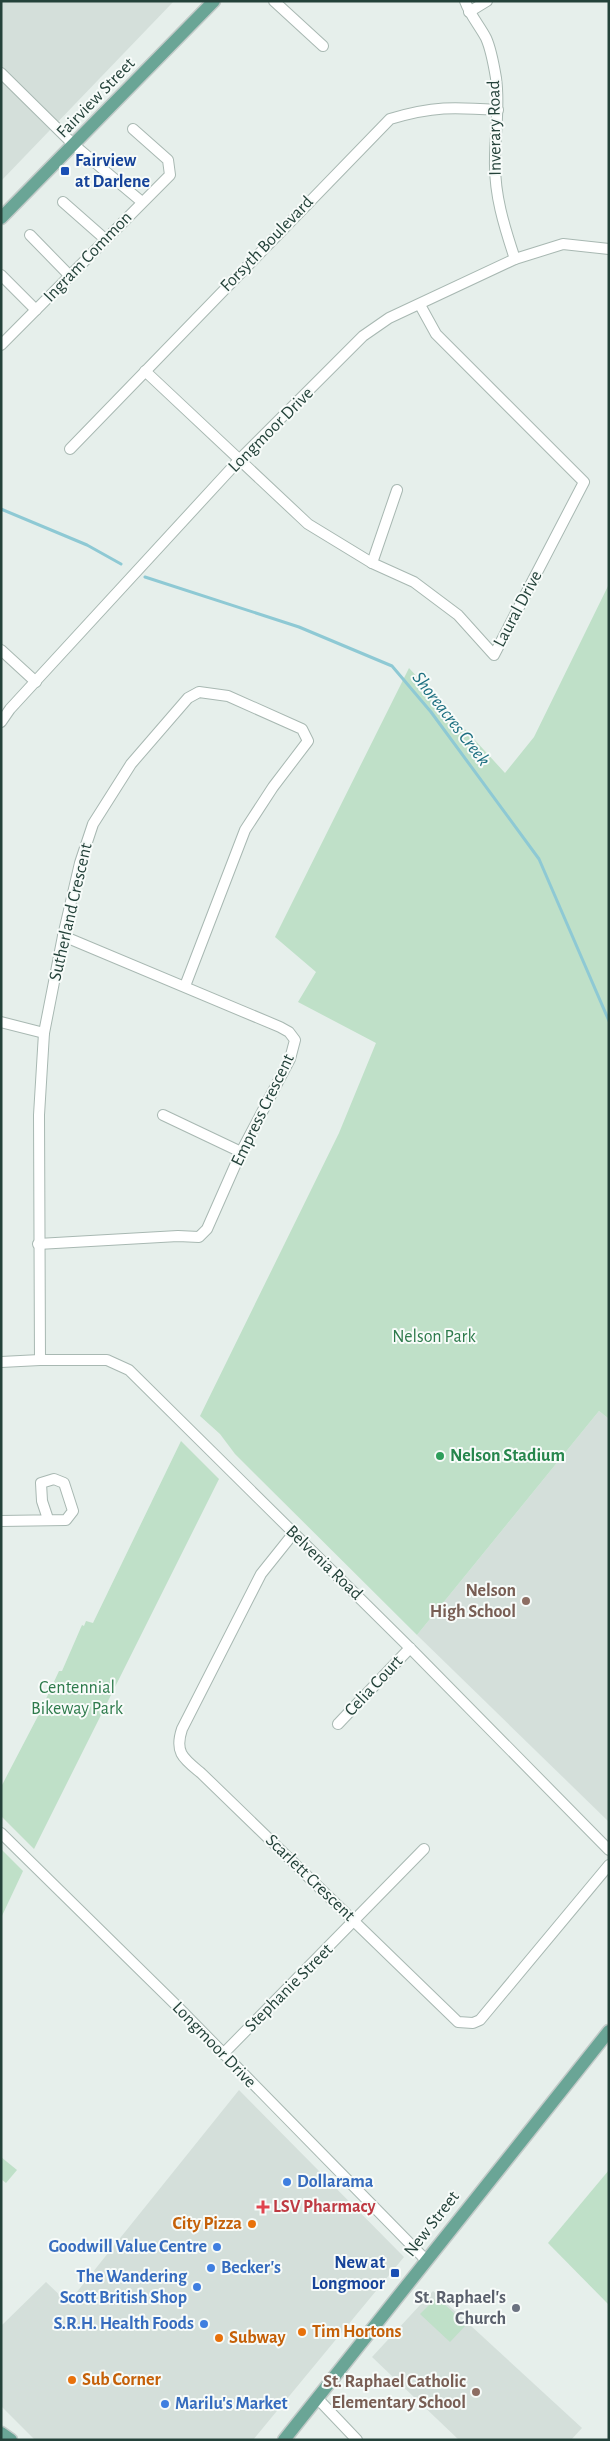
<svg xmlns="http://www.w3.org/2000/svg" width="610" height="2441" font-family="'Alegreya Sans',sans-serif">
  <style>
    .built { fill: #d4dfda }
    .green { fill: #bfe0c8 }
    .lines { fill: none; stroke-linecap: round; stroke-linejoin: round }
    .stream { stroke: #8ec9d4; stroke-width: 3 }
    .minor-casing { stroke: #a8b8b2; stroke-width: 12 }
    .major-casing { stroke: #c2cac8; stroke-width: 15 }
    .minor { stroke: #fff; stroke-width: 10 }
    .major { stroke: #6aa596; stroke-width: 12 }
    .transit-dot { fill: #1a4fb4; stroke: #f7fbf9; stroke-width: 2 }
    .leisure-dot { fill: #2e9e5b; stroke: #f7fbf9; stroke-width: 2 }
    .education-dot { fill: #8d6e63; stroke: #f7fbf9; stroke-width: 2 }
    .shop-dot { fill: #3f7fe0; stroke: #f7fbf9; stroke-width: 2 }
    .health-dot { fill: #e0444e; stroke: #f7fbf9; stroke-width: 2 }
    .food-dot { fill: #e8710a; stroke: #f7fbf9; stroke-width: 2 }
    .worship-dot { fill: #6b7280; stroke: #f7fbf9; stroke-width: 2 }
    .labels { text-anchor: middle; dominant-baseline: central; stroke-width: 4; stroke-linejoin: round; paint-order: stroke }
    .street-label { font-size: 18px; fill: #24423a; stroke: #f7fbf9 }
    .transit-label { font-size: 18px; font-weight: bold; fill: #164399; stroke: #f7fbf9; text-anchor: start }
    .park-label { font-size: 18px; fill: #2d7a4b; stroke: #f7fbf9 }
    .leisure-label { font-size: 18px; font-weight: bold; fill: #27864d; stroke: #f7fbf9; text-anchor: start }
    .education-label { font-size: 18px; font-weight: bold; fill: #785e54; stroke: #f7fbf9; text-anchor: end }
    .shop-label { font-size: 18px; font-weight: bold; fill: #366cbe; stroke: #f7fbf9; text-anchor: start }
    .health-label { font-size: 18px; font-weight: bold; fill: #be3a42; stroke: #f7fbf9; text-anchor: start }
    .food-label { font-size: 18px; font-weight: bold; fill: #c56008; stroke: #f7fbf9; text-anchor: start }
    .worship-label { font-size: 18px; font-weight: bold; fill: #5b616d; stroke: #f7fbf9; text-anchor: end }
    .water-label { font-size: 19px; font-style: italic; fill: #1c6f80; stroke: #f7fbf9 }
  </style>
  <rect width="100%" height="100%" fill="#e6efeb"/>
  <g class="built">
    <path d="M1,1H174L1,181Z"/>
    <path d="M599,1411L609,1419V1822L417,1635Z"/>
    <path d="M239,2090L404,2257L253,2440H35L1,2406V2326L46,2282L68,2303Z"/>
    <path d="M433,2291L582,2428L571,2440H459L372,2357Z"/>
  </g>
  <g class="green">
    <path d="M609,584V1419L599,1411L417,1635L235,1454L220,1434L200,1416L339,1133L376,1043L298,1002L316,972L275,937L409,668L505,773L534,737Z"/>
    <path d="M181,1441L219,1479L34,1849L1,1816V1787L38,1716L59,1671H62L82,1625L84,1626L86,1621L93,1623Z"/>
    <path d="M1,1849L23,1871L1,1918Z"/>
    <path d="M1,2157L17,2170L6,2183L1,2179Z"/>
    <path d="M609,2170V2305L548,2243Z"/>
    <path d="M437,2297L466,2325L450,2342L420,2314Z"/>
  </g>
  <g class="lines">
    <g class="stream">
      <path d="M1,509L87,545L121,564"/>
      <path d="M145,577L299,627L392,666L431,712L539,859L609,1021"/>
    </g>
    <g class="minor-casing">
      <g id="minor">
        <path d="M274,1L323,46"/>
        <path d="M465,1C470,15 479,25 486,38C491,49 494,66 496,78C500,106 495,132 495,159C494,194 504,226 515,259"/>
        <path d="M469,12L487,1"/>
        <path d="M1,73L74,145L142,202"/>
        <path d="M63,202L105,239"/>
        <path d="M30,235L70,276"/>
        <path d="M1,275L36,310"/>
        <path d="M1,345L170,175L168,160L133,129"/>
        <path d="M145,371L308,524L372,563L414,582L458,615L494,655L584,482L436,334L420,305"/>
        <path d="M70,449L390,119C433,106 454,107 498,110"/>
        <path d="M372,563L397,490"/>
        <path d="M1,650L36,682"/>
        <path d="M1,722L10,709L240,459L363,336L389,318L515,259L563,244L609,249"/>
        <path d="M1,1022L44,1033"/>
        <path d="M163,1115L241,1152"/>
        <path d="M38,1244L178,1236L199,1237L207,1229L241,1152L290,1059L295,1040L289,1032L280,1027L63,936"/>
        <path d="M40,1360L39,1115L44,1033L63,936L80,863L93,824L131,764L188,698L199,692L228,696L302,729L308,741L273,787L245,830L185,986"/>
        <path d="M1,1362L40,1360H107L129,1370L410,1648L609,1850"/>
        <path d="M1,1521L66,1520L73,1511L64,1483L54,1479L41,1483L42,1501L48,1519"/>
        <path d="M293,1534L261,1574L182,1729C174,1753 184,1759 201,1773L458,2022L473,2023L480,2020L609,1865"/>
        <path d="M338,1724L410,1648"/>
        <path d="M1,1833L178,2007L425,2259"/>
        <path d="M223,2054L424,1849"/>
        <path d="M318,2399L357,2440"/>
      </g>
    </g>
    <g class="major-casing">
      <g id="major">
        <path d="M1,218L214,1"/>
        <path d="M1,2433L11,2440"/>
        <path d="M284,2440L609,2031"/>
      </g>
    </g>
    <use href="#minor" class="minor"/>
    <use href="#major" class="major"/>
  </g>
  <g class="transit-dot">
    <rect x="60" y="166" width="10" height="10" rx="2.5"/>
    <rect x="390" y="2268" width="10" height="10" rx="2.5"/>
  </g>
  <circle class="leisure-dot" cx="440" cy="1456" r="5"/>
  <g class="education-dot">
    <circle cx="526" cy="1601" r="5"/>
    <circle cx="476" cy="2392" r="5"/>
  </g>
  <g class="shop-dot">
    <circle cx="287" cy="2182" r="5"/>
    <circle cx="217" cy="2247" r="5"/>
    <circle cx="211" cy="2268" r="5"/>
    <circle cx="197" cy="2287" r="5"/>
    <circle cx="204" cy="2324" r="5"/>
    <circle cx="165" cy="2404" r="5"/>
  </g>
  <path class="health-dot" d="M260.5 2199.5h5v5h5v5h-5v5h-5v-5h-5v-5h5z"/>
  <g class="food-dot">
    <circle cx="252" cy="2224" r="5"/>
    <circle cx="302" cy="2332" r="5"/>
    <circle cx="219" cy="2338" r="5"/>
    <circle cx="72" cy="2380" r="5"/>
  </g>
  <circle class="worship-dot" cx="516" cy="2308" r="5"/>
  <g class="labels">
    <g class="street-label">
      <text transform="translate(96 98) rotate(-46)">Fairview Street</text>
      <text transform="translate(495 128) rotate(-91)">Inverary Road</text>
      <text transform="translate(267 244) rotate(-46)">Forsyth Boulevard</text>
      <text transform="translate(88 257) rotate(-46)">Ingram Common</text>
      <text transform="translate(271 430) rotate(-45)">Longmoor Drive</text>
      <text transform="translate(518 609) rotate(-62)">Laural Drive</text>
      <text transform="translate(71 912) rotate(-77)">Sutherland Crescent</text>
      <text transform="translate(263 1110) rotate(-64)">Empress Crescent</text>
      <text transform="translate(324 1563) rotate(44)">Belvenia Road</text>
      <text transform="translate(374 1686) rotate(-47)">Celia Court</text>
      <text transform="translate(310 1878) rotate(44)">Scarlett Crescent</text>
      <text transform="translate(289 1988) rotate(-45)">Stephanie Street</text>
      <text transform="translate(214 2045) rotate(46)">Longmoor Drive</text>
      <text transform="translate(432 2224) rotate(-52)">New Street</text>
    </g>
    <g class="transit-label">
      <text x="75" y="161">Fairview<tspan x="75" dy="21">at Darlene</tspan></text>
      <text x="385" y="2263" text-anchor="end">New at<tspan x="385" dy="21">Longmoor</tspan></text>
    </g>
    <g class="park-label">
      <text x="434" y="1337">Nelson Park</text>
      <text x="77" y="1688">Centennial<tspan x="77" dy="21">Bikeway Park</tspan></text>
    </g>
    <g class="leisure-label">
      <text x="450" y="1456">Nelson Stadium</text>
    </g>
    <g class="education-label">
      <text x="516" y="1591">Nelson<tspan x="516" dy="21">High School</tspan></text>
      <text x="466" y="2382">St. Raphael Catholic<tspan x="466" dy="21">Elementary School</tspan></text>
    </g>
    <g class="shop-label">
      <text x="297" y="2182">Dollarama</text>
      <text x="207" y="2247" text-anchor="end">Goodwill Value Centre</text>
      <text x="221" y="2268">Becker's</text>
      <text x="187" y="2277" text-anchor="end">The Wandering<tspan x="187" dy="21">Scott British Shop</tspan></text>
      <text x="194" y="2324" text-anchor="end">S.R.H. Health Foods</text>
      <text x="175" y="2404">Marilu's Market</text>
    </g>
    <g class="health-label">
      <text x="273" y="2207">LSV Pharmacy</text>
    </g>
    <g class="food-label">
      <text x="242" y="2224" text-anchor="end">City Pizza</text>
      <text x="312" y="2332">Tim Hortons</text>
      <text x="229" y="2338">Subway</text>
      <text x="82" y="2380">Sub Corner</text>
    </g>
    <g class="worship-label">
      <text x="506" y="2298">St. Raphael's<tspan x="506" dy="21">Church</tspan></text>
    </g>
    <g class="water-label">
      <text transform="translate(451 719) rotate(52)">Shoreacres Creek</text>
    </g>
  </g>
  <rect width="610" height="2441" fill="none" stroke="#24423a" stroke-width="5"/>
</svg>
